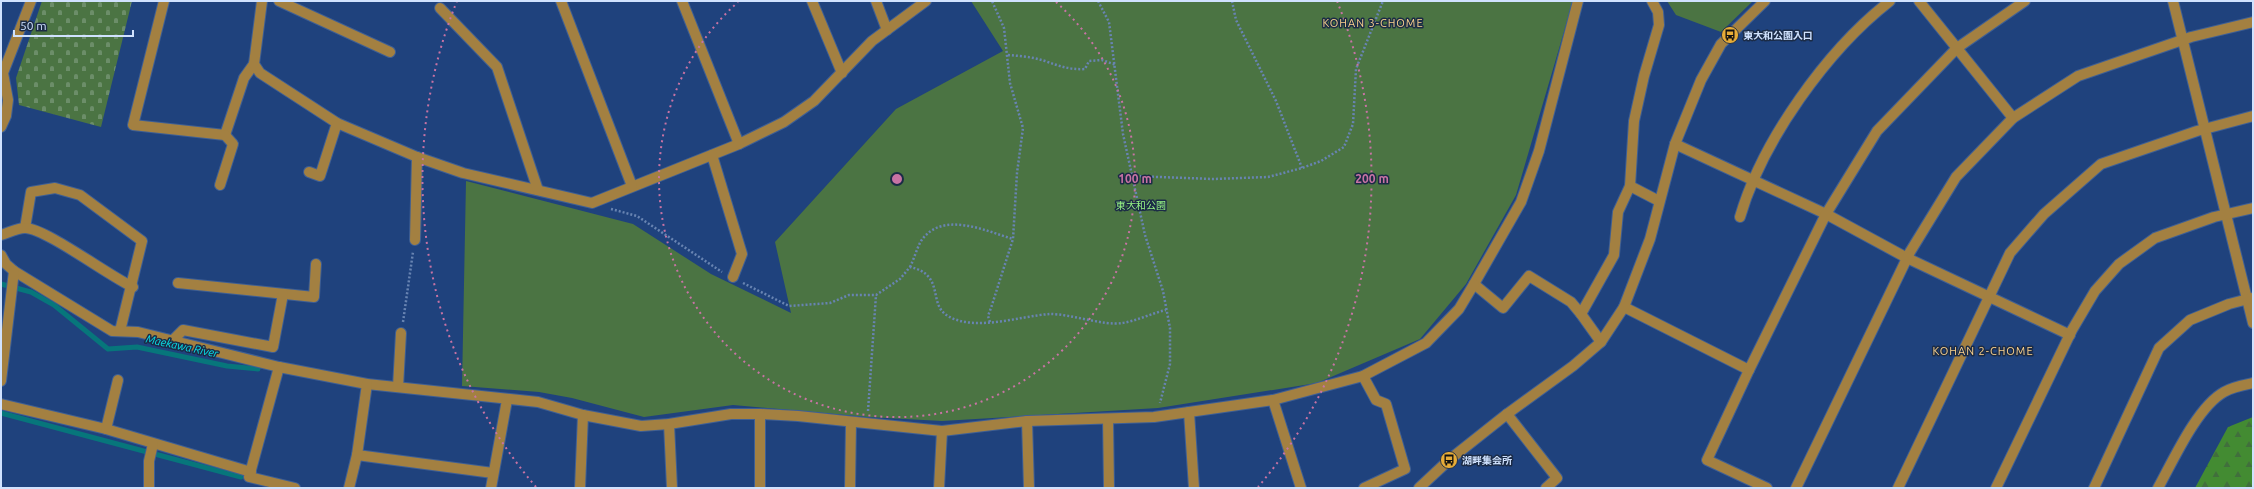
<svg xmlns="http://www.w3.org/2000/svg" width="2254" height="489" font-family="Ubuntu,'Noto Sans JP',sans-serif">
  <style>
    .forest { fill: url(#forest-firs) }
    .cemetery { fill: url(#cemetery-stones) }
    .park { fill: #4b7443 }
    .lines { fill: none; stroke-linecap: round; stroke-linejoin: round }
    .stream { stroke: #07767b; stroke-width: 5 }
    .minor-casing { stroke: #3f5f94; stroke-width: 12 }
    .path { stroke: #6884b2; stroke-width: 2.5; stroke-dasharray: 2 2; stroke-linecap: butt }
    .minor { stroke: #a38041; stroke-width: 10 }
    .ring { fill: none; stroke: #c873a4; stroke-width: 2; stroke-dasharray: 2 4 }
    .labels { text-anchor: middle; dominant-baseline: central; stroke-width: 3; stroke-linejoin: round; paint-order: stroke }
    .poi-label { font-size: 10px; font-weight: bold; fill: #d0e2fe; stroke: #1b2b46; text-anchor: start }
    .park-label { font-size: 10px; fill: #98f684; stroke: #1b2b46 }
    .neighbourhood-label { font-size: 11px; letter-spacing: 1px; fill: #fed48e; stroke: #1b2b46 }
    .water-label { font-size: 11px; font-style: italic; fill: #08dfe8; stroke: #1b2b46 }
    .centre { fill: #c873a4; stroke: #1b2b46; stroke-width: 2 }
    .ring-label { font-size: 12px; text-anchor: middle; font-weight: bold; fill: #c873a4; stroke: #1b2b46; stroke-width: 3; stroke-linejoin: round; paint-order: stroke }
  </style>
  <defs>
    <pattern id="forest-firs" width="22" height="20" patternUnits="userSpaceOnUse"><rect width="22" height="20" fill="#438b32"/><path d="M5 1l3.5 6h-7zM16 11l3.5 6h-7z" fill="#416f3c"/></pattern>
    <pattern id="cemetery-stones" width="16" height="16" patternUnits="userSpaceOnUse"><rect width="16" height="16" fill="#4b7443"/><path d="M2 7V4a2 2 0 0 1 4 0v3zM10 15v-3a2 2 0 0 1 4 0v3z" fill="#6c8e69"/></pattern>
  </defs>
  <rect width="100%" height="100%" fill="#1f427d"/>
  <path class="forest" d="M2253,417V488H2195L2228,427Z"/>
  <path class="cemetery" d="M42,1H132L101,127L19,105L16,78Z"/>
  <g class="park">
    <path d="M971,1H1573L1516,195L1466,284L1420,339L1317,383L1158,408L942,421L868,417L733,405L644,417L572,398L539,392L462,386L466,181L633,224L711,274L791,313L775,242L896,109L1003,51Z"/>
    <path d="M1667,1H1753L1721,32L1676,15Z"/>
  </g>
  <g class="lines">
    <g class="stream">
      <path d="M1,284L31,292L54,305L108,349L137,347L227,366L258,369"/>
      <path d="M1,413L241,477"/>
    </g>
    <g class="minor-casing">
      <g id="minor">
        <path d="M164,1L133,125L225,135L244,78L254,64"/>
        <path d="M262,1L254,64L260,73L337,123L417,157L463,173L592,203L739,144L784,122L814,101L872,41L926,1"/>
        <path d="M279,1L390,52"/>
        <path d="M561,1L632,186"/>
        <path d="M682,1L739,144"/>
        <path d="M812,1L842,73"/>
        <path d="M876,1L887,30"/>
        <path d="M1578,1L1539,151L1521,202L1474,284L1503,308L1529,276L1571,302L1581,314"/>
        <path d="M1919,1L2013,118"/>
        <path d="M2173,1L2253,323"/>
        <path d="M440,8L497,67L538,190"/>
        <path d="M1,127L6,116L8,100L3,73L31,1"/>
        <path d="M1675,144L1826,214L1907,258L2070,335"/>
        <path d="M712,155L742,254L733,277"/>
        <path d="M309,172L320,176L337,123"/>
        <path d="M220,185L233,144L225,135"/>
        <path d="M1630,186L1659,201"/>
        <path d="M1740,217C1762,141 1827,50 1890,1"/>
        <path d="M25,228L31,192L55,188L80,195L142,241L120,331"/>
        <path d="M1,235C8,233 17,228 25,228C45,228 109,276 133,287"/>
        <path d="M415,240L417,157"/>
        <path d="M1,255L6,264L14,271L112,331L138,332L279,367L367,384L538,402L583,415L641,426L669,424L731,414H760L798,416L942,431L1027,421L1154,417L1273,400L1363,376L1426,343L1459,309L1474,284"/>
        <path d="M178,283L314,297L316,264"/>
        <path d="M1624,307L1749,370L1707,460L1767,488"/>
        <path d="M172,341L183,330L273,347L283,294"/>
        <path d="M1601,342L1581,314L1614,255L1618,212L1630,186L1634,121L1644,76L1659,25L1658,12L1652,1"/>
        <path d="M279,367L249,477L295,488"/>
        <path d="M1749,370L1826,214L1877,131L1957,48L2025,1"/>
        <path d="M1363,376L1376,400L1386,404L1405,469L1364,488"/>
        <path d="M1,381L14,271"/>
        <path d="M398,387L401,333"/>
        <path d="M1273,400L1301,488"/>
        <path d="M1,404L106,429L251,472"/>
        <path d="M1189,412L1194,488"/>
        <path d="M1507,414L1557,478L1546,488"/>
        <path d="M1108,419L1109,488"/>
        <path d="M1027,421L1029,488"/>
        <path d="M669,424L672,488"/>
        <path d="M106,429L118,380"/>
        <path d="M357,455L493,473"/>
        <path d="M149,488V461L153,444"/>
        <path d="M349,488L357,455L367,384"/>
        <path d="M491,488L507,400"/>
        <path d="M580,488L583,415"/>
        <path d="M760,488V414"/>
        <path d="M850,488L851,422"/>
        <path d="M939,488L942,431"/>
        <path d="M1419,488L1449,460L1507,414L1573,366L1601,342L1624,307L1650,239L1675,144L1701,80L1721,44L1765,1"/>
        <path d="M1796,488L1910,252L1956,177L2013,118L2078,76L2191,37L2253,22"/>
        <path d="M1898,488L2010,253L2044,214L2101,164L2197,131L2253,116"/>
        <path d="M1996,488L2072,330L2095,291L2119,264L2155,238L2214,217L2253,208"/>
        <path d="M2094,488L2159,348L2190,320L2229,304L2252,298"/>
        <path d="M2158,488C2173,461 2197,407 2224,392C2232,387 2243,385 2253,383"/>
      </g>
    </g>
    <g class="path">
      <path d="M1098,1L1109,22L1123,134L1145,235L1163,291L1170,328V364L1160,403"/>
      <path d="M1232,1L1236,20L1276,101L1302,168"/>
      <path d="M1008,55C1020,56 1033,57 1045,61C1059,66 1070,70 1085,69L1089,61L1102,60L1116,65"/>
      <path d="M1132,176L1213,179L1268,177L1302,168L1321,161L1344,147L1353,124L1356,69L1383,1"/>
      <path d="M611,209L637,216L722,272"/>
      <path d="M910,267C914,259 917,248 921,241C942,210 986,231 1013,239"/>
      <path d="M743,283L789,306L830,303L849,295H876L900,279L910,267C946,275 927,304 948,316C975,332 1020,316 1050,314C1071,314 1104,326 1122,323C1137,321 1152,313 1166,310"/>
      <path d="M403,322L413,252"/>
      <path d="M990,322L988,316L991,308L1013,239L1017,173L1023,128L1010,83L1004,28L992,1"/>
      <path d="M868,411L876,295"/>
    </g>
    <use href="#minor" class="minor"/>
  </g>
  <g class="ring">
    <path d="M1056 2A238 238 0 1 1 738 2"/>
    <path d="M536 487A475 475 0 0 1 457 1M1337 1A475 475 0 0 1 1258 487"/>
  </g>
  <defs>
    <g id="bus-disc" transform="scale(0.9)"><circle r="9.5" fill="#e7ac37" stroke="#1b2b46"/><path d="M-5-6H5V4H4V6H2V4H-2V6H-4V4H-5ZM-3.5-4V0h7V-4ZM-3.5 1.2v1.5H-2V1.2ZM2 1.2v1.5H3.5V1.2Z" fill="#111"/></g>
  </defs>
  <g fill-rule="evenodd">
    <use href="#bus-disc" x="1730" y="35"/>
    <use href="#bus-disc" x="1449" y="460"/>
  </g>
  <g class="labels">
    <g class="poi-label">
      <text x="1743" y="35">東大和公園入口</text>
      <text x="1462" y="460">湖畔集会所</text>
    </g>
    <g class="park-label">
      <text x="1141" y="205">東大和公園</text>
    </g>
    <g class="neighbourhood-label">
      <text x="1373" y="23">KOHAN 3-CHOME</text>
      <text x="1983" y="351">KOHAN 2-CHOME</text>
    </g>
    <g class="water-label">
      <text transform="translate(182 346) rotate(12)">Maekawa River</text>
    </g>
  </g>
  <circle cx="897" cy="179" r="6" class="centre"/>
  <g class="ring-label">
    <text x="1135" y="183">100 m</text>
    <text x="1372" y="183">200 m</text>
  </g>
  <rect width="2254" height="489" fill="none" stroke="#d0e2fe" stroke-width="4"/>
  <path d="M14 30v6h119v-6" fill="none" stroke="#d0e2fe" stroke-width="2"/>
  <text x="20" y="30" font-size="12" fill="#d0e2fe" stroke="#1b2b46" stroke-width="3" paint-order="stroke">50 m</text>
</svg>
